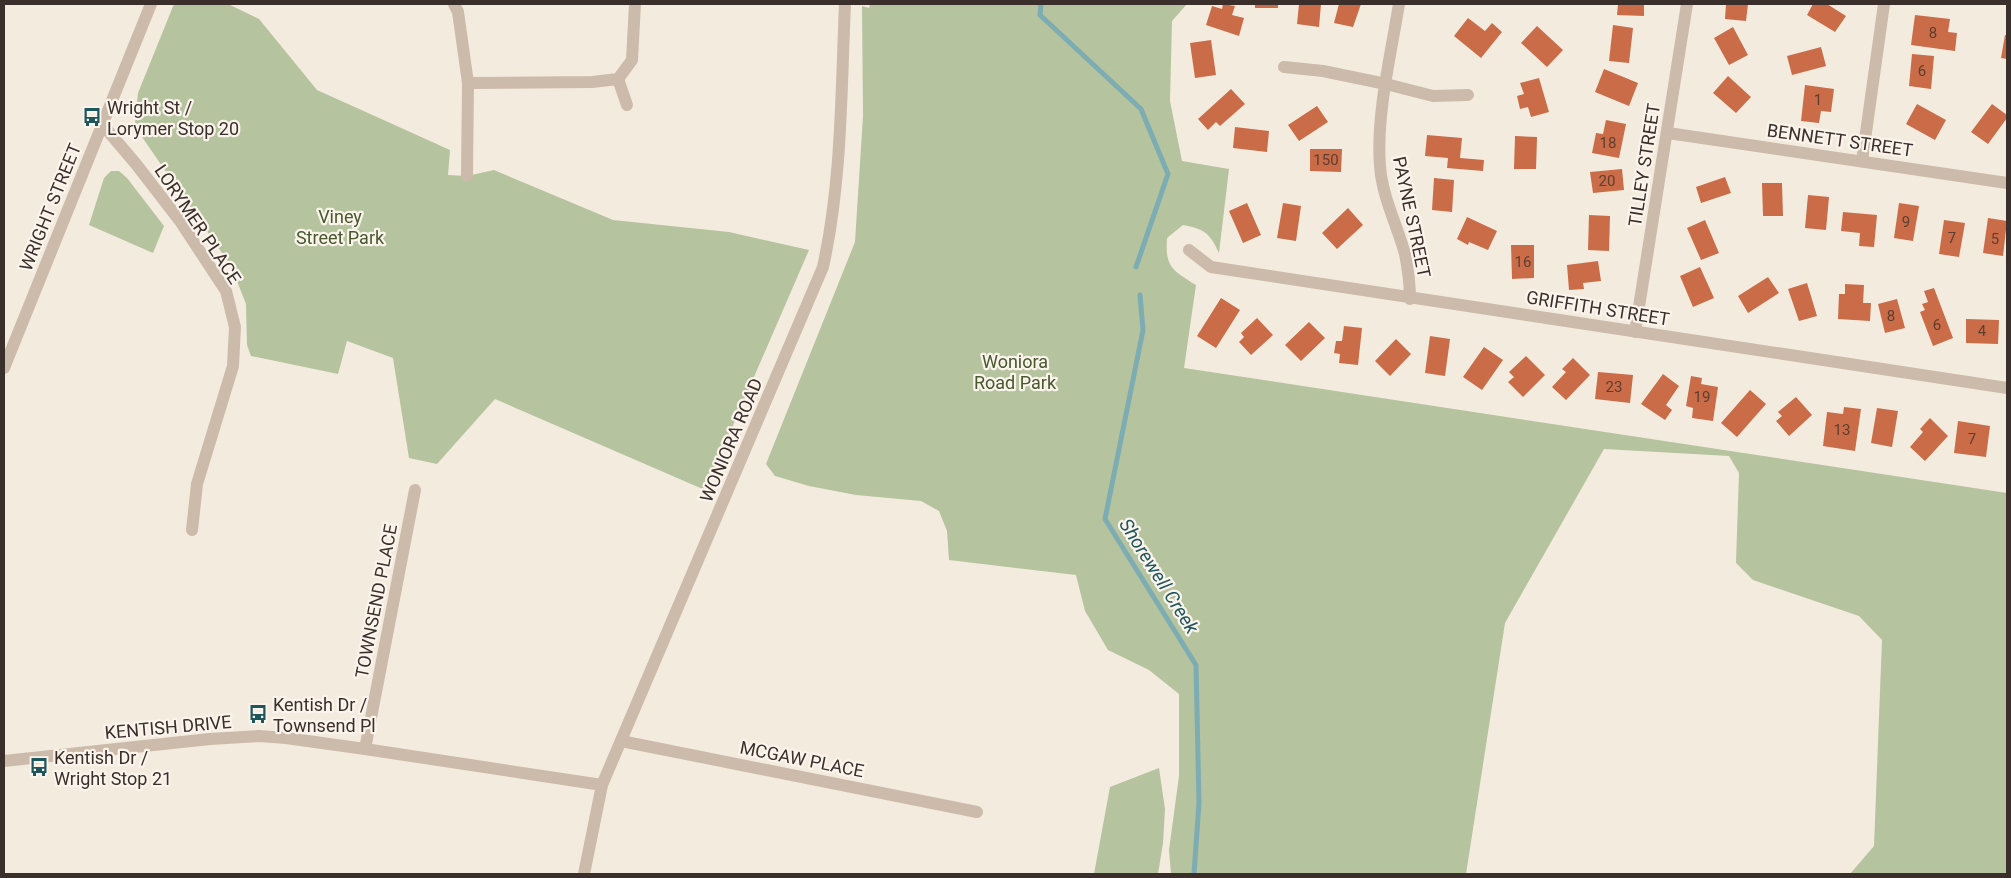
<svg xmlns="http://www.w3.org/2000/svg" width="2011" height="878" font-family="Roboto,sans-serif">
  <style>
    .green { fill: #b5c39e }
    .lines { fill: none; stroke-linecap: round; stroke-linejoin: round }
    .stream { stroke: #7dadb2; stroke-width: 5 }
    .building { fill: #c96c47 }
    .minor { stroke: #cba; stroke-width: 12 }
    .labels { text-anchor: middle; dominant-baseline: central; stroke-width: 4.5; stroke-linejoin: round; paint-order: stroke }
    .number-label { font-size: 15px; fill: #5e3e31 }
    .poi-label { font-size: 18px; fill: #3a2f2a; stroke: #fbf4ec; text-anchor: start }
    .street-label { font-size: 18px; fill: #3a2f2a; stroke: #fbf4ec }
    .park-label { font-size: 18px; fill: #47592d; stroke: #fbf4ec }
    .water-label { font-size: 19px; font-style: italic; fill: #1e565d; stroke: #fbf4ec }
  </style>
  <rect width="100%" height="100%" fill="#f4ebdf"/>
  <g class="green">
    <path d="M174,4H228L259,19L317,90L450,150L448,175L467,176L494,170L613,220L729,232L809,250L705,490L495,399L437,464L409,458L393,358L347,341L338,374L251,356L247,345L246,304L231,266L142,137L135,123L138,93Z"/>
    <path d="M870,4H1187L1172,21L1170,101L1182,161L1229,169L1219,253C1210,233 1204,229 1183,225L1167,238C1165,267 1172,270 1196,285L1184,368L2007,493V874H1850L1874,846L1882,640L1859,616L1753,580L1736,563L1739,473L1729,456L1604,449L1505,623L1466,874H1171L1169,850L1179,776V694L1149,670L1108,650L1085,611L1076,575L949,560L947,531L939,511L921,501L856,495L809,486L775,476L766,464L855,242L863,116L862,6L869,8Z"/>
    <path d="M111,171H119L127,178L164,226L153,253L89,225L104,178Z"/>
    <path d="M1159,768L1165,809L1163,843L1158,874H1094L1110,787Z"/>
  </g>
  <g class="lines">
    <g class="stream">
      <path d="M1041,4L1040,15L1141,109L1168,174L1136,267"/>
      <path d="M1140,295L1143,330L1105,519L1196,665L1199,803L1194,874"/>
    </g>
  </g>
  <g class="building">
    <path d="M1223,4L1235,6L1232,15L1244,18L1239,36L1206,25L1212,6L1222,9Z"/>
    <rect x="1255" y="4" width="23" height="4"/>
    <path d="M1299,4H1321L1319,27L1297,24Z"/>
    <path d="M1339,4H1361L1353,27L1334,23Z"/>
    <path d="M1618,4H1644V16L1617,15Z"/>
    <path d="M1726,4H1748L1746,21L1725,19Z"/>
    <path d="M1813,4H1827L1846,16L1835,32L1807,15Z"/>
    <path d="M1915,15L1950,19L1948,32L1957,33L1955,51L1911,45Z"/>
    <path d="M1468,18L1485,31L1492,23L1502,32L1481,58L1454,36Z"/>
    <path d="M1613,25L1633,28L1629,63L1609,61Z"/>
    <path d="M1537,26L1563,50L1547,67L1521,43Z"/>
    <path d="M1733,27L1748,55L1729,65L1714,38Z"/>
    <path d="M2005,35H2007V59L2001,58Z"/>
    <path d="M1211,40L1216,75L1195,78L1190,43Z"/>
    <path d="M1821,47L1826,66L1792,75L1787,56Z"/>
    <path d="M1912,54L1934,56L1931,89L1909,86Z"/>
    <path d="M1604,69L1638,83L1629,106L1595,92Z"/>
    <path d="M1728,76L1751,97L1736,113L1713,93Z"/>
    <path d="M1539,78L1549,112L1531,117L1528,107L1520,109L1517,96L1524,94L1520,83Z"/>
    <path d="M1805,85L1834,89L1831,112L1821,111L1819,123L1801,121Z"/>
    <path d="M1231,89L1245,104L1220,126L1216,122L1208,130L1198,119Z"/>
    <path d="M1917,104L1946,120L1935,140L1906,124Z"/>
    <path d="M1992,104L2007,115V118L1988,144L1971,132Z"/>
    <path d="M1317,106L1328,122L1299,141L1288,125Z"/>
    <path d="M1606,120L1626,124L1619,158L1592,153L1596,133L1603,134Z"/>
    <path d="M1235,127L1269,131L1267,152L1233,148Z"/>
    <path d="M1427,135L1462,138L1460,158L1484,160L1483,171L1447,168L1448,158L1425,156Z"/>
    <path d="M1515,136L1537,137L1536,169H1514Z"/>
    <path d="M1310,149H1342L1341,172L1310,171Z"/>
    <path d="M1622,169L1624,190L1593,193L1590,172Z"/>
    <path d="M1725,177L1731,193L1701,203L1696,187Z"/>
    <path d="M1434,178L1454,180L1452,212L1432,210Z"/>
    <path d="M1762,183H1782L1783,216H1763Z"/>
    <path d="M1808,195L1829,197L1826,230L1805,228Z"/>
    <path d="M1247,203L1261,235L1243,243L1229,211Z"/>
    <path d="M1283,203L1301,206L1296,241L1277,238Z"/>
    <path d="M1899,203L1919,206L1913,241L1894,238Z"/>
    <path d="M1348,208L1363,225L1337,249L1322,233Z"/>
    <path d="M1843,212L1877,215L1874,247L1859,246L1860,233L1841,231Z"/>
    <path d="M1589,215L1610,216L1609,251L1588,250Z"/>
    <path d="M1467,217L1497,231L1488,250L1469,242L1468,245L1457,239Z"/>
    <path d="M1988,218L2007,221L2003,256L1983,253Z"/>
    <path d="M1705,220L1719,253L1701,260L1687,228Z"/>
    <path d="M1944,220L1965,223L1959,257L1939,254Z"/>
    <path d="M1511,245H1534V278L1512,279Z"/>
    <path d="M1598,261L1601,281L1583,283L1584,289L1569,290L1567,265Z"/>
    <path d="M1700,267L1714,298L1693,307L1680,276Z"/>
    <path d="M1768,277L1779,293L1748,313L1738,296Z"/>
    <path d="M1807,283L1817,316L1799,321L1788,289Z"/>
    <path d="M1845,284L1864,285L1863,303H1871L1870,321L1838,319L1839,294H1845Z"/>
    <path d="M1934,288L1953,338L1933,346L1920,312L1925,310L1922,304L1928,302L1924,291Z"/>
    <path d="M1221,298L1240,310L1216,348L1197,336Z"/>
    <path d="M1897,299L1905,328L1885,333L1878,304Z"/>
    <path d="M1257,318L1273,335L1251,355L1239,342L1244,337L1241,333Z"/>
    <path d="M1966,319L1999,320L1998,344L1966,343Z"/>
    <path d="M1309,322L1325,338L1301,361L1285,345Z"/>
    <path d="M1344,326L1362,328L1358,365L1339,363L1340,354L1334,353L1336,341H1342Z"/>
    <path d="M1430,336L1450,339L1445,376L1425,373Z"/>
    <path d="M1396,339L1411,354L1390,376L1375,361Z"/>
    <path d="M1484,347L1503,360L1482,390L1463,377Z"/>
    <path d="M1526,356L1545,375L1523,397L1508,382L1514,377L1509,372Z"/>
    <path d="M1573,358L1590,375L1566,400L1552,387L1566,372L1562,369Z"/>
    <path d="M1598,372L1633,375L1630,403L1595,399Z"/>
    <path d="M1663,374L1679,386L1666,405L1672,410L1665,420L1641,404Z"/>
    <path d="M1691,376L1702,378L1701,384L1718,387L1713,421L1692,418L1693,408L1686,406Z"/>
    <path d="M1750,390L1766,404L1737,437L1721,423Z"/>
    <path d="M1796,397L1812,415L1789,436L1776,421L1782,416L1778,412Z"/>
    <path d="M1844,407L1861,409L1855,451L1823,446L1827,412L1843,414Z"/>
    <path d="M1877,408L1898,411L1892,447L1871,443Z"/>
    <path d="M1930,418L1948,436L1925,461L1910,447L1923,432L1920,429Z"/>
    <path d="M1958,421L1990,426L1986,457L1954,453Z"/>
  </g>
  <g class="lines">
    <g class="minor">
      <path d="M454,4L458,12L468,83L467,176"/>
      <path d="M1399,4C1391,54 1376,115 1380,166C1382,196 1397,225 1405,254C1408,269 1410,283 1410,299"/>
      <path d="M1284,67L1323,71L1386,84L1433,96L1468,95"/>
      <path d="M618,79L627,105"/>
      <path d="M468,83L592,82L618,79L632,60L635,4"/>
      <path d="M102,124L136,164L180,221L226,291L235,327L233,366L197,484L192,530"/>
      <path d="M1668,133L2007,183"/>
      <path d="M1862,161L1884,4"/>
      <path d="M1189,250L1211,267L2007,388"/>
      <path d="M1635,332L1687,4"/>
      <path d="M4,368L151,4"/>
      <path d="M621,741L977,812"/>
      <path d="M365,749L415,490"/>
      <path d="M4,761L210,739L259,736L286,738L365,749L602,785"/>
      <path d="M584,874L602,785L823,267C842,181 841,92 845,4"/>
    </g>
  </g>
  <defs>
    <g id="bus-bare" transform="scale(1.5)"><path d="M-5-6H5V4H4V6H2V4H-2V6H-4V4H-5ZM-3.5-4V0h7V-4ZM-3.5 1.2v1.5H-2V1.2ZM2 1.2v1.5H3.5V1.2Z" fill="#1e565d" stroke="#fbf4ec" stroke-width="2.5" paint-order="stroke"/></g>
  </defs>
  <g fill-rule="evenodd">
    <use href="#bus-bare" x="92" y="117"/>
    <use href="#bus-bare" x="258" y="714"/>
    <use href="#bus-bare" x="39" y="767"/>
  </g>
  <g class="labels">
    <g class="number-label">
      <text x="1933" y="33">8</text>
      <text x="1922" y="71">6</text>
      <text x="1818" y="100">1</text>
      <text x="1608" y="143">18</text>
      <text x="1326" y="160">150</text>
      <text x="1607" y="181">20</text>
      <text x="1906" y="222">9</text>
      <text x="1952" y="238">7</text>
      <text x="1995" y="239">5</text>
      <text x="1523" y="262">16</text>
      <text x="1891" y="316">8</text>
      <text x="1937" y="325">6</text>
      <text x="1982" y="331">4</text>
      <text x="1614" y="387">23</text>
      <text x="1702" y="397">19</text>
      <text x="1842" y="430">13</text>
      <text x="1972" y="439">7</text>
    </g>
    <g class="poi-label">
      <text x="107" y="107">Wright St /<tspan x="107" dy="21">Lorymer Stop 20</tspan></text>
      <text x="273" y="704">Kentish Dr /<tspan x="273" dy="21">Townsend Pl</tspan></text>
      <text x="54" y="757">Kentish Dr /<tspan x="54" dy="21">Wright Stop 21</tspan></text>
    </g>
    <g class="street-label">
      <text transform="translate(1840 140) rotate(8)">BENNETT STREET</text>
      <text transform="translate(1644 165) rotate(-81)">TILLEY STREET</text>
      <text transform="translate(50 207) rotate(-68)">WRIGHT STREET</text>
      <text transform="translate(1412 217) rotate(78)">PAYNE STREET</text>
      <text transform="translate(198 224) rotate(56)">LORYMER PLACE</text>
      <text transform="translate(1598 308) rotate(9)">GRIFFITH STREET</text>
      <text transform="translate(731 440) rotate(-67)">WONIORA ROAD</text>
      <text transform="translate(376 601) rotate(-79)">TOWNSEND PLACE</text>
      <text transform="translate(168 727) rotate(-5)">KENTISH DRIVE</text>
      <text transform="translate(802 759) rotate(11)">MCGAW PLACE</text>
    </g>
    <g class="park-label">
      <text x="340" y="216">Viney<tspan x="340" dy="21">Street Park</tspan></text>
      <text x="1015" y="361">Woniora<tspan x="1015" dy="21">Road Park</tspan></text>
    </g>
    <g class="water-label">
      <text transform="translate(1159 576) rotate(58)">Shorewell Creek</text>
    </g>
  </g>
  <rect width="2011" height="878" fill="none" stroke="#3a2f2a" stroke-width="10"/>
</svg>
